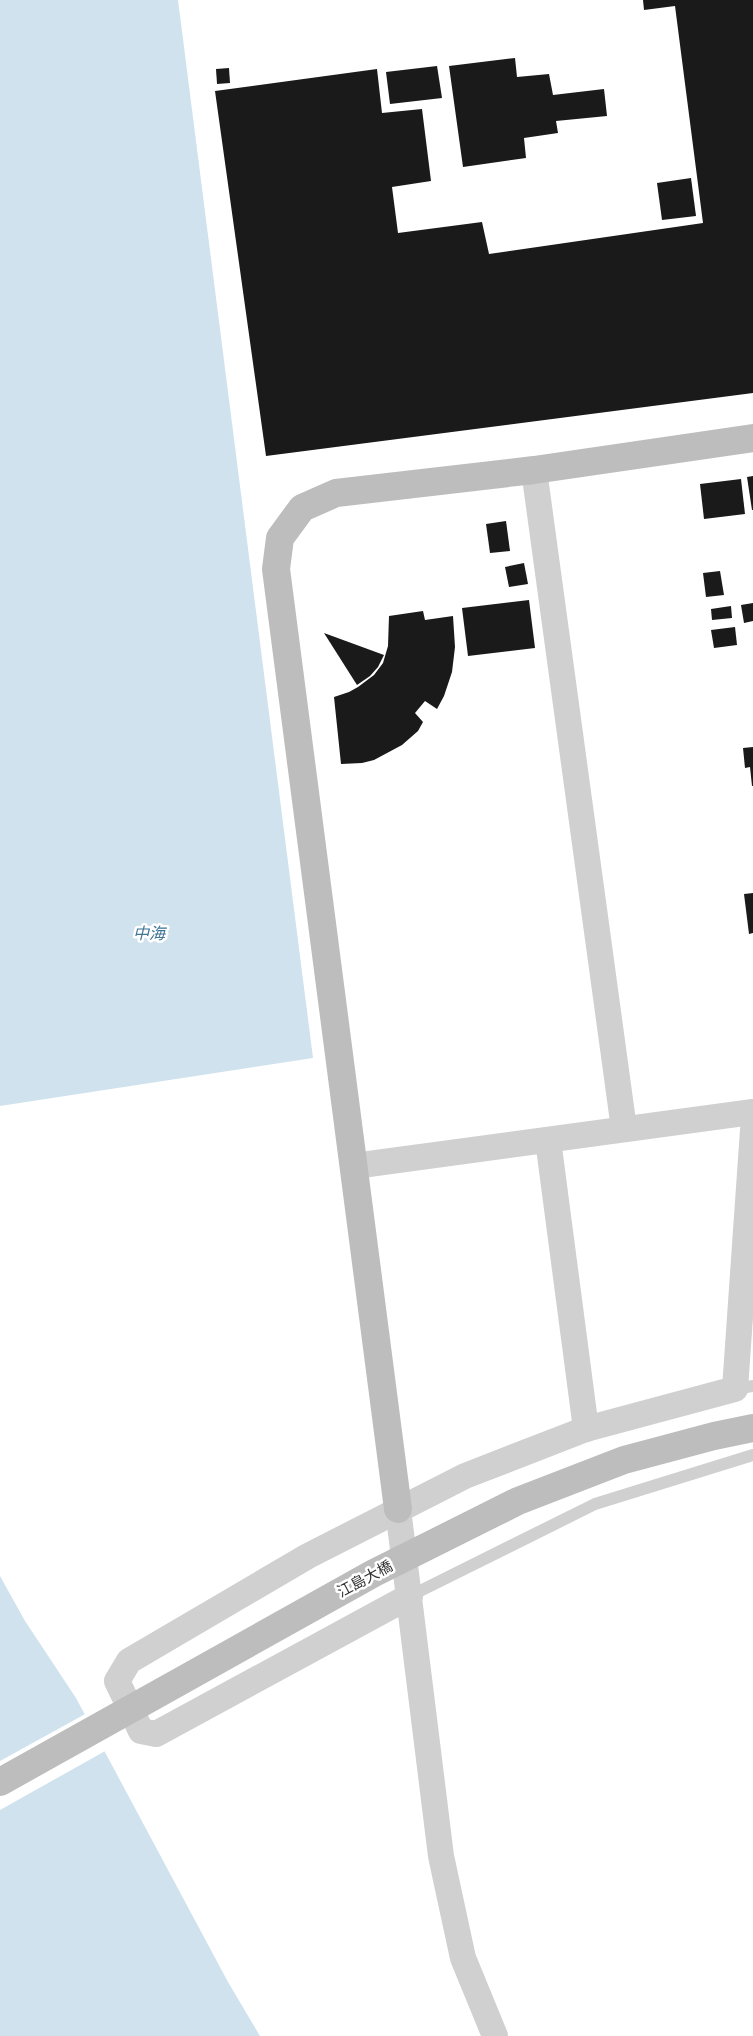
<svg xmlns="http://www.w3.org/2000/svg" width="753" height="2036" font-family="Karla,'Noto Sans JP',sans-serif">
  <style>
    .water { fill: #cfe2ee }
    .pier { fill: #fff }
    .building { fill: #1a1a1a }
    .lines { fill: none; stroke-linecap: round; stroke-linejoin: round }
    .lane { stroke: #d0d0d0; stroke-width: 12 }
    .street { stroke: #d0d0d0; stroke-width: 26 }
    .secondary { stroke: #bdbdbd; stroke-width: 28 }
    .labels { text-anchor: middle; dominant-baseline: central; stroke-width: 5; stroke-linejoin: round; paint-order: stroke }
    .street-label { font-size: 15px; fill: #333; stroke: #fff }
    .water-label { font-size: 16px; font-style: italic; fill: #3f7597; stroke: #fff }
  </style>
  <rect width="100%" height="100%" fill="#fff"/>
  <g class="water">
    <path d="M0,0H178L313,1058L0,1106Z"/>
    <path d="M0,1576L25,1621L76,1698L228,1982L260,2036H0Z"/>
  </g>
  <path class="pier" d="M87,1713L107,1750L0,1810V1761Z"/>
  <g class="building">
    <path d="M643,0H753V393L266,456L215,91L377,69L382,113L422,109L431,181L392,187L398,233L482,222L489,254L703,223L675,6L644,10Z"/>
    <path d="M515,58L517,77L549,74L553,95L604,89L607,116L556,121L558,133L524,138L526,158L463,167L449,66Z"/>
    <path d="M437,66L442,98L390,104L386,72Z"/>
    <path d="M229,68L230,83L217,84L216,69Z"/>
    <path d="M691,178L696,216L662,220L657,183Z"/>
    <path d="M753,476V510H752L747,477Z"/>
    <path d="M741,479L745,514L704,519L700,484Z"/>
    <path d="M506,521L510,551L490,553L486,524Z"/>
    <path d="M524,563L528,584L509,587L505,567Z"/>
    <path d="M720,571L724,595L706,597L703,573Z"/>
    <path d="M529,600L535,648L468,656L462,608Z"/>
    <path d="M753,603V621L744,623L741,605Z"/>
    <path d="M731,606L732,618L712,620L711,609Z"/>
    <path d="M423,611L425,620L453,616L455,647L452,672L444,696L437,709L425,701L415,713L423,722L418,731L402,745L374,760L362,763L341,764L334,697L349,692L358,687L374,675L383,663L388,646L389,616Z"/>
    <path d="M735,627L737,645L714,648L711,630Z"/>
    <path d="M324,633L384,655L378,667L370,676L357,685Z"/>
    <path d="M753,747V786H752L750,767L745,768L743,748Z"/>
    <path d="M753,893V933L749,934L744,894Z"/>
  </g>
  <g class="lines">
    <g class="lane">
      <path d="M735,1389L753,1386"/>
      <path d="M410,1596L595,1504L753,1455"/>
    </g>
    <g class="street">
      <path d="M534,470L624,1129"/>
      <path d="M548,1140L586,1429"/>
      <path d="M354,1166L753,1112"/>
      <path d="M398,1509L441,1856L463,1958L495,2036"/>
      <path d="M410,1596L156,1734L141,1731L117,1681L129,1661L308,1556L465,1476L586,1429L735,1389L753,1130"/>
    </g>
    <g class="secondary">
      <path d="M398,1509L276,569L280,538L302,508L336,493L534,470L753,438"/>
      <path d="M0,1782L374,1573L518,1501L624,1460L714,1436L753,1428"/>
    </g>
  </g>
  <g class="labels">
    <g class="street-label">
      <text transform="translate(365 1579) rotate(-28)">江島大橋</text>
    </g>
    <g class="water-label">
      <text x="149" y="933">中海</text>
    </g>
  </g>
</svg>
